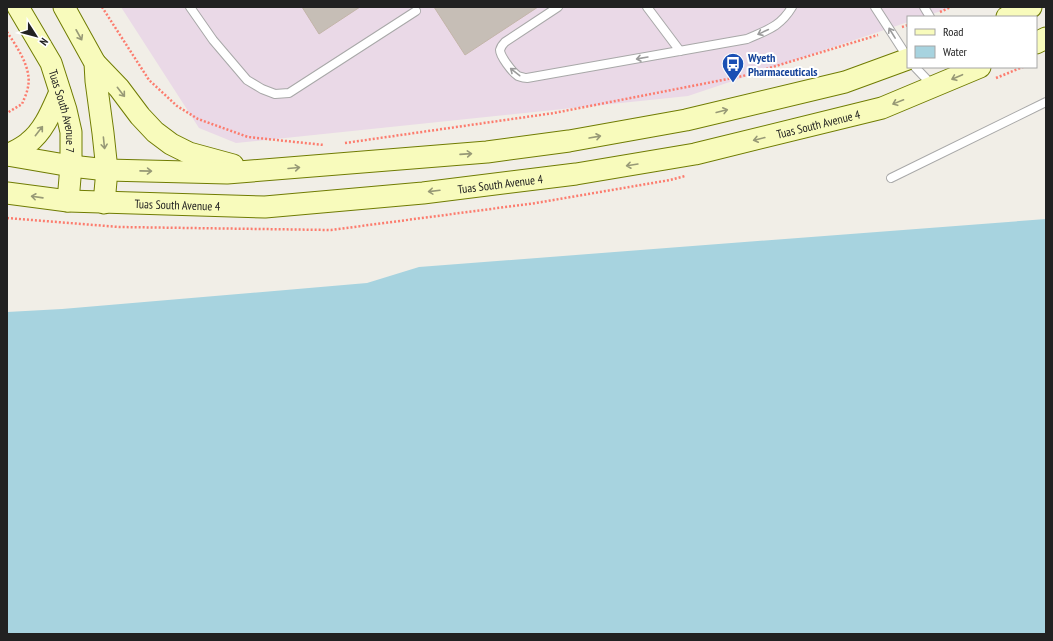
<svg xmlns="http://www.w3.org/2000/svg" width="1053" height="641" font-family="'PT Sans Narrow',sans-serif">
  <style>
    .industrial { fill: #ead9e7 }
    .water { fill: #a7d3df }
    .building { fill: #c6beb6; stroke: #c3b5a9 }
    .lines { fill: none; stroke-linecap: round; stroke-linejoin: round }
    .lane-casing { stroke: #a8a8a8; stroke-width: 10 }
    .secondary-casing { stroke: #707c03; stroke-width: 23 }
    .path { stroke: #fc7c6e; stroke-width: 2.5; stroke-dasharray: 2 2; stroke-linecap: butt }
    .lane { stroke: #fff; stroke-width: 8 }
    .secondary { stroke: #f8fbbc; stroke-width: 21 }
    .oneway { stroke: #9b9b9b }
    .oneway2 { stroke: #979976 }
    .labels { text-anchor: middle; dominant-baseline: central; stroke-width: 4; stroke-linejoin: round; paint-order: stroke }
    .transit-label { font-size: 12px; font-weight: bold; fill: #164399; stroke: #fff; text-anchor: start }
    .street-label { font-size: 12px; fill: #212121; stroke: #fff }
  </style>
  <rect width="100%" height="100%" fill="#f1eee7"/>
  <path class="industrial" d="M121,7H953L923,17H908V22L688,96L236,143L199,128Z"/>
  <path class="water" d="M1046,219V634H7V312L62,309L367,283L419,267Z"/>
  <g class="building">
    <path d="M302,7H360L319,34Z"/>
    <path d="M434,7H538L465,55Z"/>
  </g>
  <g class="lines">
    <g class="lane-casing">
      <g id="lane">
        <path d="M190,7L213,40L247,80L262,89L275,94L289,93L416,11"/>
        <path d="M558,7L505,42C503,44 501,46 500,50C500,56 512,72 518,76C521,77 524,78 527,78L747,39C767,30 780,27 792,7"/>
        <path d="M647,7L680,51"/>
        <path d="M875,7L908,58"/>
        <path d="M924,7L930,17"/>
        <path d="M915,67L933,86"/>
        <path d="M891,178L1046,102"/>
      </g>
    </g>
    <g class="secondary-casing">
      <g id="secondary">
        <path id="s1" d="M18,7L51,63L66,110L71,132V166L68,201"/>
        <path d="M64,7L95,63L96,81L103,133L107,170L104,203"/>
        <path d="M1007,17L1031,7"/>
        <path d="M1036,43L1046,38"/>
        <path d="M95,63L119,88L140,116L155,132L171,144L189,153L233,165"/>
        <path d="M7,155L71,166L107,170L227,173L487,152L569,141L686,120L845,82L908,59"/>
        <path d="M8,155C15,151 22,148 28,143C44,131 52,110 60,92"/>
        <path id="s2" d="M7,193L68,201L265,207L423,193L576,174L695,154L882,108L980,67"/>
      </g>
    </g>
    <g class="path">
      <path d="M102,7L149,80L177,106L198,119L248,137L324,145"/>
      <path d="M940,12L951,7"/>
      <path d="M902,27L908,25"/>
      <path d="M7,32C17,47 32,68 28,87C27,93 24,99 22,104L7,113"/>
      <path d="M996,78L1023,67"/>
      <path d="M345,143L554,113L743,76L878,35"/>
      <path d="M7,218L119,227L331,230L536,203L670,180L685,176"/>
    </g>
    <use href="#lane" class="lane"/>
    <use href="#secondary" class="secondary"/>
  </g>
  <defs><path id="oneway-shaft" d="M-6 0H5M1.5-3L5.5 0L1.5 3" fill="none" stroke-width="1.6" stroke-linecap="round" stroke-linejoin="round"/></defs>
  <g class="oneway">
    <use href="#oneway-shaft" transform="translate(763 32) rotate(155)"/>
    <use href="#oneway-shaft" transform="translate(892 33) rotate(-122)"/>
    <use href="#oneway-shaft" transform="translate(642 58) rotate(170)"/>
    <use href="#oneway-shaft" transform="translate(515 72) rotate(-142)"/>
  </g>
  <g class="oneway2">
    <use href="#oneway-shaft" transform="translate(79 35) rotate(61)"/>
    <use href="#oneway-shaft" transform="translate(957 77) rotate(157)"/>
    <use href="#oneway-shaft" transform="translate(121 92) rotate(52)"/>
    <use href="#oneway-shaft" transform="translate(898 102) rotate(158)"/>
    <use href="#oneway-shaft" transform="translate(722 111) rotate(-14)"/>
    <use href="#oneway-shaft" transform="translate(39 131) rotate(-52)"/>
    <use href="#oneway-shaft" transform="translate(595 137) rotate(-10)"/>
    <use href="#oneway-shaft" transform="translate(759 139) rotate(166)"/>
    <use href="#oneway-shaft" transform="translate(104 143) rotate(84)"/>
    <use href="#oneway-shaft" transform="translate(466 154) rotate(-4)"/>
    <use href="#oneway-shaft" transform="translate(632 165) rotate(171)"/>
    <use href="#oneway-shaft" transform="translate(294 168) rotate(-5)"/>
    <use href="#oneway-shaft" transform="translate(146 171) rotate(1)"/>
    <use href="#oneway-shaft" transform="translate(434 191) rotate(173)"/>
    <use href="#oneway-shaft" transform="translate(37 197) rotate(-172)"/>
  </g>
  <defs>
    <g id="bus-pin" transform="scale(1.15)"><path d="M0 17L-7.5 6A9.5 9.5 0 1 1 7.5 6Z" fill="#1a4fb4" stroke="#fff"/><path d="M-5-6H5V4H4V6H2V4H-2V6H-4V4H-5ZM-3.5-4V0h7V-4ZM-3.5 1.2v1.5H-2V1.2ZM2 1.2v1.5H3.5V1.2Z" fill="#fff"/></g>
  </defs>
  <g fill-rule="evenodd">
    <use href="#bus-pin" x="733" y="64"/>
  </g>
  <g class="labels">
    <g class="transit-label">
      <text x="748" y="57">Wyeth<tspan x="748" dy="14">Pharmaceuticals</tspan></text>
    </g>
    <g class="street-label">
      <text stroke="none"><textPath href="#s1" startOffset="115">Tuas South Avenue 7</textPath></text>
      <text stroke="none"><textPath href="#s2" startOffset="819">Tuas South Avenue 4</textPath></text>
      <text stroke="none"><textPath href="#s2" startOffset="495">Tuas South Avenue 4</textPath></text>
      <text stroke="none"><textPath href="#s2" startOffset="171">Tuas South Avenue 4</textPath></text>
    </g>
  </g>
  <rect width="1053" height="641" fill="none" stroke="#212121" stroke-width="16"/>
  <rect x="907" y="16" width="130" height="52" fill="#ffffff" stroke="#a6a6a6"/>
  <rect x="915" y="29" width="20" height="6" fill="#f8fbbc" stroke="#a6a6a6"/>
  <text x="943" y="36" font-size="12" fill="#212121">Road</text>
  <rect x="915" y="46" width="20" height="12" fill="#a7d3df" stroke="#a6a6a6"/>
  <text x="943" y="56" font-size="12" fill="#212121">Water</text>
  <g transform="translate(36 36) rotate(126)" stroke="#ffffff" stroke-width="3" paint-order="stroke">
  <path d="M0-3L7 15L0 10L-7 15Z" fill="#212121"/>
  <text y="-6" font-size="11" font-weight="bold" text-anchor="middle" fill="#212121">N</text>
  </g>
</svg>
